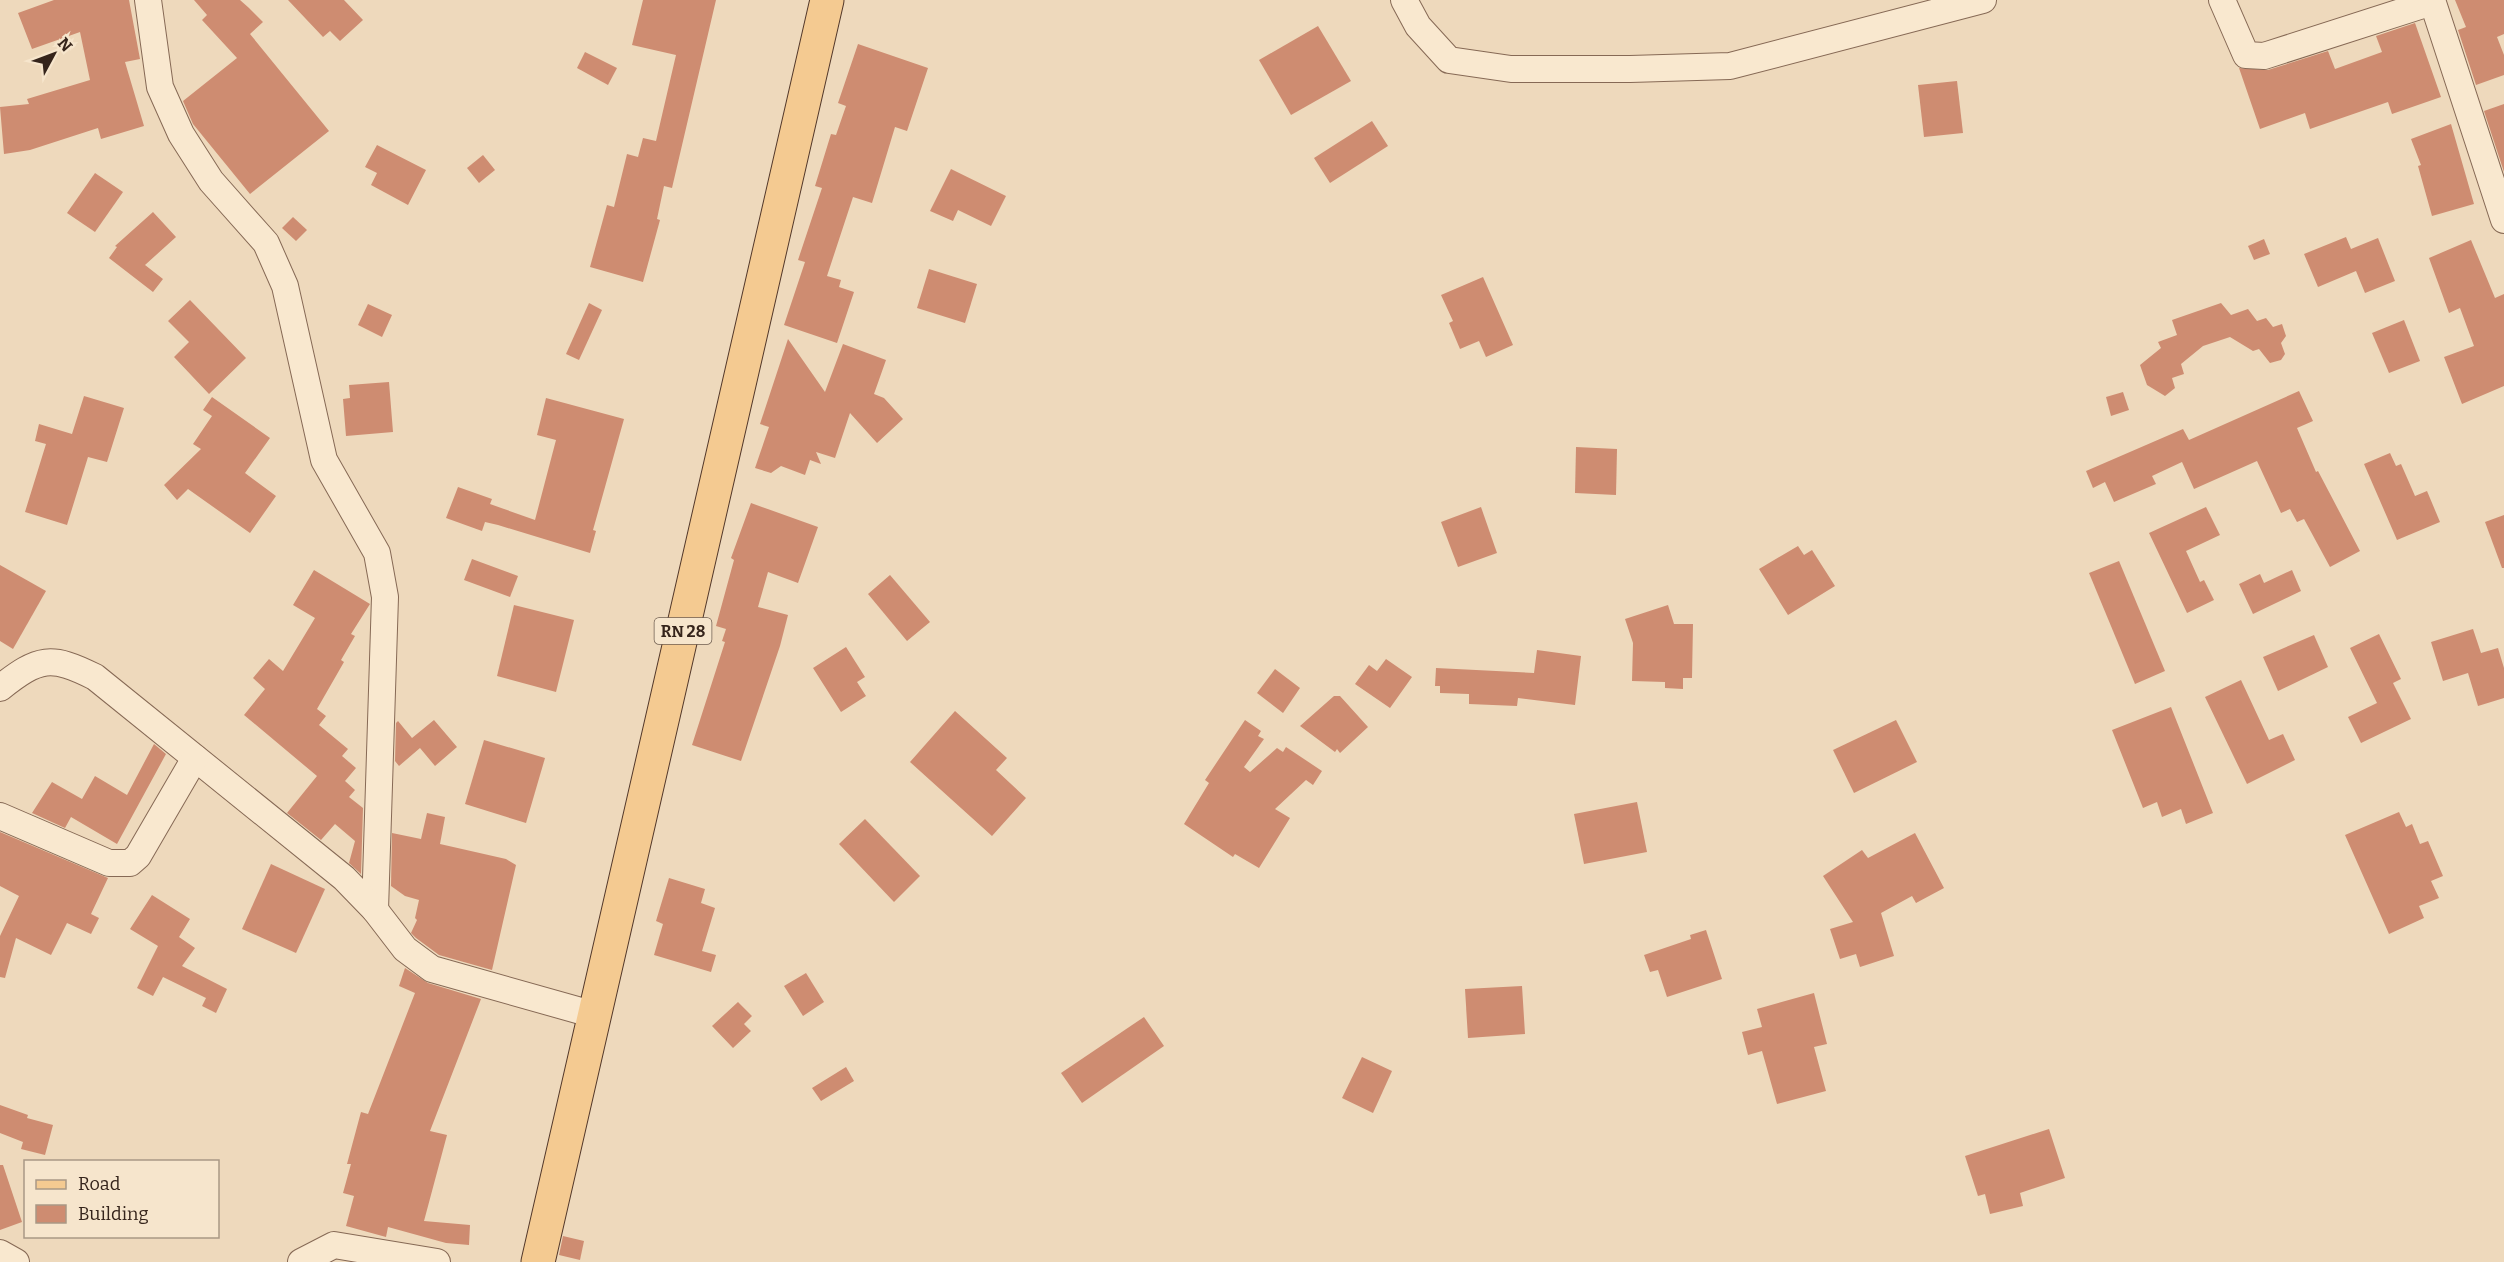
<svg xmlns="http://www.w3.org/2000/svg" width="2504" height="1262" font-family="Bitter,serif">
  <style>
    .building { fill: #ce8c71 }
    .lines { fill: none; stroke-linecap: round; stroke-linejoin: round }
    .minor-casing { stroke: #866955; stroke-width: 28 }
    .major-casing { stroke: #53382a; stroke-width: 35 }
    .minor { stroke: #f9e8cf; stroke-width: 26 }
    .major { stroke: #f4ca91; stroke-width: 33 }
    .labels { text-anchor: middle; dominant-baseline: central; stroke-width: 4.5; stroke-linejoin: round; paint-order: stroke }
    .shield { fill: #f6e5cc; stroke: #6f5e50; stroke-width: 1.5 }
    .shield-label { font-size: 16px; font-weight: bold; fill: #35241b }
  </style>
  <rect width="100%" height="100%" fill="#eed9bc"/>
  <g class="building">
    <path d="M54,0H129L140,59L125,62L144,126L101,139L98,128L30,150L4,154L0,107L29,104L27,99L90,80L80,32L32,49L18,13Z"/>
    <path d="M194,0H240L249,8L263,22L250,34L329,131L250,194L193,124L183,101L237,58L202,20L207,15Z"/>
    <path d="M288,0H344L363,20L340,41L330,31L323,37Z"/>
    <path d="M643,0H716L672,188L664,186L657,219L660,220L643,282L590,267L607,205L614,207L627,154L638,157L643,138L656,141L676,55L632,45Z"/>
    <path d="M2455,0H2504V34L2497,37L2504,55V75L2476,85L2458,30L2466,27Z"/>
    <path d="M2415,23L2441,97L2392,114L2388,102L2310,129L2305,113L2260,129L2239,68L2268,70L2328,51L2335,69L2382,52L2376,36Z"/>
    <path d="M1318,26L1351,81L1291,115L1259,60Z"/>
    <path d="M858,44L928,68L907,131L895,127L872,203L853,197L827,276L841,280L839,287L854,292L837,343L784,325L805,262L798,260L822,188L815,186L831,134L836,135L846,106L838,103Z"/>
    <path d="M585,52L617,68L608,85L577,68Z"/>
    <path d="M1957,81L1963,133L1924,137L1918,85Z"/>
    <path d="M2504,104V172L2484,111Z"/>
    <path d="M1372,121L1388,146L1330,183L1314,158Z"/>
    <path d="M2451,124L2474,204L2432,216L2418,166L2421,165L2411,139Z"/>
    <path d="M377,145L426,170L408,205L371,185L377,173L365,167Z"/>
    <path d="M483,155L495,170L479,183L467,168Z"/>
    <path d="M951,169L1006,196L991,226L958,210L953,221L930,211Z"/>
    <path d="M95,173L123,192L95,232L67,213Z"/>
    <path d="M153,212L176,237L145,265L163,279L153,292L109,258L117,247L115,246Z"/>
    <path d="M293,217L307,230L296,241L282,228Z"/>
    <path d="M2346,237L2351,249L2378,238L2395,281L2365,293L2356,271L2318,287L2304,254Z"/>
    <path d="M2264,239L2270,254L2254,260L2248,246Z"/>
    <path d="M2471,240L2495,298L2504,294V386L2462,404L2444,357L2474,346L2460,308L2449,313L2429,258Z"/>
    <path d="M929,269L977,284L965,323L917,308Z"/>
    <path d="M1483,277L1513,345L1486,357L1479,341L1460,349L1449,323L1453,321L1441,295Z"/>
    <path d="M190,300L246,358L209,394L174,357L189,342L168,321Z"/>
    <path d="M589,303L602,310L579,360L566,354Z"/>
    <path d="M2221,303L2231,315L2248,309L2257,321L2266,318L2273,327L2282,324L2286,336L2281,343L2285,354L2281,360L2270,363L2259,349L2253,351L2230,337L2203,346L2181,364L2184,374L2172,378L2175,388L2165,396L2147,385L2140,365L2161,348L2158,342L2177,335L2172,320Z"/>
    <path d="M368,304L392,315L382,337L358,325Z"/>
    <path d="M2404,320L2420,361L2389,373L2372,333Z"/>
    <path d="M788,339L825,392L843,344L886,360L874,394L884,398L903,419L877,443L850,413L835,458L816,452L821,464L810,460L805,475L781,466L771,473L755,468L769,427L760,424Z"/>
    <path d="M389,382L393,432L346,436L343,399L350,398L349,385Z"/>
    <path d="M2299,391L2313,421L2297,428L2316,472L2318,471L2360,551L2330,567L2304,519L2297,522L2290,509L2281,513L2257,461L2194,489L2182,462L2152,476L2156,484L2114,502L2105,482L2093,488L2086,471L2183,429L2189,440Z"/>
    <path d="M2123,392L2129,410L2111,416L2106,397Z"/>
    <path d="M84,396L124,408L107,462L88,457L67,525L25,512L46,444L35,441L39,424L72,434Z"/>
    <path d="M212,397L270,438L245,473L276,496L250,533L188,489L177,500L164,485L201,449L193,444L212,416L203,410Z"/>
    <path d="M546,398L624,419L593,530L596,531L590,553L498,525L485,522L482,531L446,518L458,487L492,499L490,504L535,520L556,440L537,435Z"/>
    <path d="M1576,447L1617,449L1616,495L1575,493Z"/>
    <path d="M2390,453L2396,466L2401,464L2415,496L2427,491L2440,522L2397,540L2364,464Z"/>
    <path d="M751,503L818,527L798,583L768,572L758,607L788,615L780,646L741,761L692,745L725,642L722,641L726,629L716,626L734,560L731,558Z"/>
    <path d="M1481,507L1497,553L1458,567L1441,522Z"/>
    <path d="M2206,507L2220,535L2186,551L2200,582L2204,580L2214,600L2187,613L2149,533Z"/>
    <path d="M2504,515V568H2502L2485,522Z"/>
    <path d="M1798,546L1804,555L1812,550L1835,586L1788,615L1759,569Z"/>
    <path d="M472,559L518,576L510,597L464,580Z"/>
    <path d="M2119,561L2165,671L2135,684L2089,573Z"/>
    <path d="M0,565L46,591L13,649L0,641Z"/>
    <path d="M314,570L370,604L351,634L355,636L341,660L344,662L317,709L326,716L319,725L348,749L342,756L356,768L345,781L355,790L349,797L363,808L361,874L349,863L355,841L335,824L321,840L287,813L317,776L244,715L265,689L253,678L269,659L283,671L315,618L293,605Z"/>
    <path d="M2292,570L2301,591L2253,614L2239,584L2260,574L2264,583Z"/>
    <path d="M890,575L930,622L907,641L868,594Z"/>
    <path d="M514,605L574,620L556,692L497,676Z"/>
    <path d="M1668,605L1674,624H1693L1692,678H1683V689L1665,688V682L1632,681L1633,643L1625,619Z"/>
    <path d="M2473,629L2481,653L2498,648L2504,668V698L2478,706L2468,673L2443,681L2431,642Z"/>
    <path d="M2379,634L2401,679L2393,683L2411,719L2361,743L2348,717L2377,703L2350,648Z"/>
    <path d="M2314,635L2328,667L2278,691L2263,657Z"/>
    <path d="M846,647L865,677L857,682L866,696L841,712L813,668Z"/>
    <path d="M1537,650L1581,656L1575,705L1518,698L1517,706L1469,704V694L1440,693V686H1435L1436,668L1534,673Z"/>
    <path d="M1386,659L1412,677L1390,708L1355,684L1369,665L1377,671Z"/>
    <path d="M1275,669L1300,688L1283,713L1257,693Z"/>
    <path d="M2241,680L2269,740L2283,734L2295,760L2247,784L2205,697Z"/>
    <path d="M1334,696H1340L1368,727L1340,753L1337,749L1335,752L1300,726Z"/>
    <path d="M2171,707L2213,813L2186,824L2181,809L2162,817L2157,802L2143,808L2112,730Z"/>
    <path d="M955,711L1007,758L996,770L1026,798L992,836L910,762Z"/>
    <path d="M434,720L457,747L435,766L420,748L399,766L395,761L396,723L398,721L412,738Z"/>
    <path d="M1245,720L1261,731L1258,736L1264,739L1244,767L1250,772L1277,748L1283,752L1286,747L1322,771L1313,785L1306,780L1275,809L1290,818L1259,868L1235,854L1233,857L1184,824L1209,783L1205,780Z"/>
    <path d="M1896,720L1917,762L1854,793L1833,750Z"/>
    <path d="M484,740L545,758L526,823L465,804Z"/>
    <path d="M154,744L166,754L117,844L71,817L65,828L32,813L52,782L82,799L95,776L127,795Z"/>
    <path d="M1637,802L1647,852L1584,864L1574,814Z"/>
    <path d="M2399,812L2406,827L2412,824L2420,844L2428,841L2443,876L2431,881L2439,898L2419,906L2424,918L2389,934L2345,835Z"/>
    <path d="M427,813L445,817L440,844L506,859L516,865L492,970L439,955L416,938L411,933L417,920L415,918L419,900L405,896L391,886L392,833L421,839Z"/>
    <path d="M865,819L920,876L894,902L839,844Z"/>
    <path d="M0,832L108,878L91,914L99,918L91,934L67,923L51,955L16,938L5,978L0,977V936L19,896L0,886Z"/>
    <path d="M1915,833L1944,888L1916,903L1912,896L1881,913L1894,956L1860,967L1856,954L1840,959L1830,929L1853,922L1823,876L1862,850L1868,858Z"/>
    <path d="M271,864L325,889L296,953L242,929Z"/>
    <path d="M669,878L705,889L701,903L715,908L702,951L716,955L711,972L654,955L663,924L656,921Z"/>
    <path d="M152,895L190,919L179,937L195,948L182,966L227,989L216,1013L202,1006L206,998L163,977L153,996L137,988L158,946L130,929Z"/>
    <path d="M1706,930L1722,979L1667,997L1658,970L1650,972L1644,955L1691,939L1690,935Z"/>
    <path d="M405,968L428,983L481,999L430,1131L447,1135L424,1221L470,1225L469,1245L446,1243L388,1227L386,1237L346,1226L354,1196L343,1193L351,1164H347L361,1112L368,1114L415,993L399,986Z"/>
    <path d="M806,973L824,1002L803,1016L784,986Z"/>
    <path d="M1522,986L1525,1034L1468,1038L1465,989Z"/>
    <path d="M1814,993L1827,1044L1814,1047L1826,1091L1777,1104L1762,1051L1748,1055L1742,1032L1762,1027L1757,1009Z"/>
    <path d="M738,1002L752,1016L744,1024L751,1031L733,1048L712,1026Z"/>
    <path d="M1144,1017L1164,1046L1082,1103L1061,1073Z"/>
    <path d="M1362,1057L1392,1071L1373,1113L1342,1098Z"/>
    <path d="M846,1067L854,1081L821,1101L812,1088Z"/>
    <path d="M0,1105L28,1115L27,1118L53,1125L45,1155L21,1149L23,1142L0,1133Z"/>
    <path d="M2049,1129L2065,1178L2020,1193L2023,1206L1990,1214L1985,1194L1978,1196L1965,1156Z"/>
    <path d="M0,1165H3L22,1222L0,1230Z"/>
    <path d="M563,1236L584,1241L580,1260L559,1255Z"/>
  </g>
  <g class="lines">
    <g class="minor-casing">
      <g id="minor">
        <path d="M148,0L160,87L181,134L211,181L266,243L285,286L324,460L377,553L385,597L375,910"/>
        <path d="M1404,0L1418,26L1449,60L1511,69H1630L1730,66L1983,0"/>
        <path d="M2222,0L2246,55L2264,56L2432,2"/>
        <path d="M2432,0L2504,220"/>
        <path d="M0,688C39,657 51,655 95,677L344,878L375,910L405,949L432,969L595,1015"/>
        <path d="M0,816L109,863H130L138,856L195,758"/>
        <path d="M0,1253L16,1262"/>
        <path d="M301,1262L334,1245L437,1262"/>
      </g>
    </g>
    <g class="major-casing">
      <path id="major" d="M538,1262L827,0"/>
    </g>
    <use href="#minor" class="minor"/>
    <use href="#major" class="major"/>
  </g>
  <g class="labels">
    <rect class="shield" x="654.5" y="618" width="57" height="26" rx="4.5"/>
    <g class="shield-label">
      <text x="683" y="631">RN 28</text>
    </g>
  </g>
  <rect x="24" y="1160" width="195" height="78" fill="#f6e5cc" stroke="#a99885" stroke-width="1.5"/>
  <rect x="36" y="1180" width="30" height="9" fill="#f4ca91" stroke="#a99885" stroke-width="1.5"/>
  <text x="78" y="1190" font-size="18" fill="#35241b">Road</text>
  <rect x="36" y="1205" width="30" height="18" fill="#ce8c71" stroke="#a99885" stroke-width="1.5"/>
  <text x="78" y="1220" font-size="18" fill="#35241b">Building</text>
  <g transform="translate(54 54) rotate(49)" stroke="#f6e5cc" stroke-width="4.5" paint-order="stroke">
  <path d="M0-4.5L10 22L0 15L-10 22Z" fill="#35241b"/>
  <text y="-9" font-size="16" font-weight="bold" text-anchor="middle" fill="#35241b">N</text>
  </g>
</svg>
